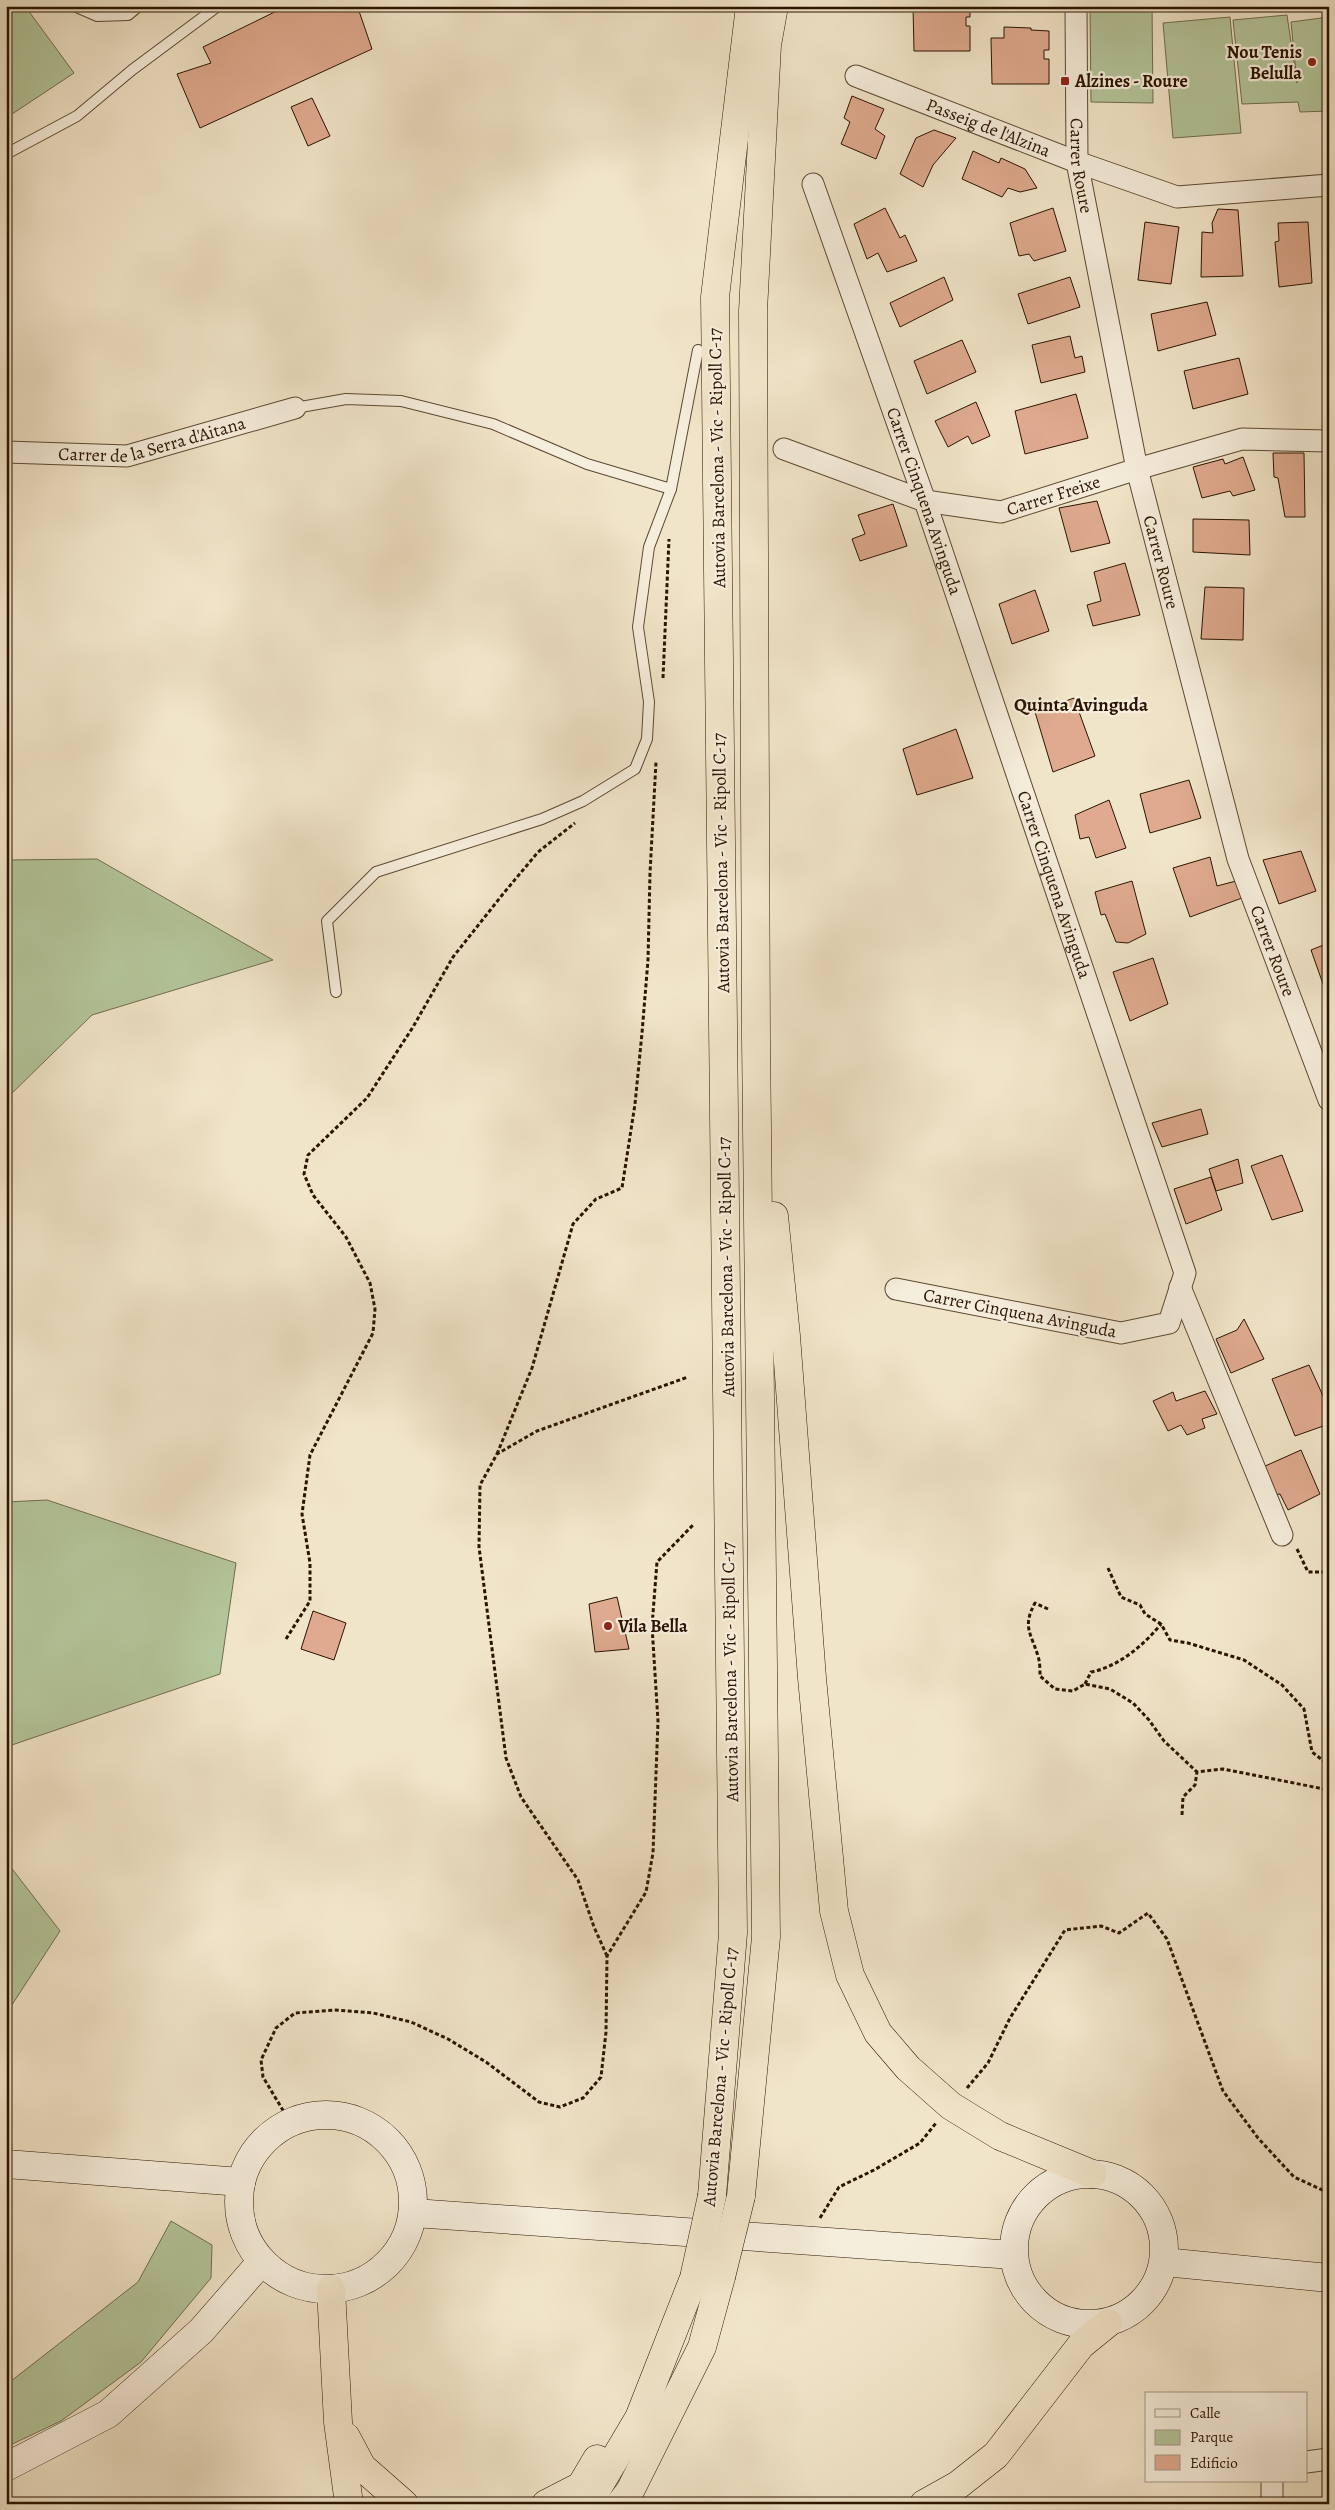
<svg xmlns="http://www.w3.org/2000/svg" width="1335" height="2510" font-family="Alegreya,serif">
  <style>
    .green { fill: #b4c69b; stroke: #6f6d4e }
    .building { fill: #dfaa8f; stroke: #2a1400 }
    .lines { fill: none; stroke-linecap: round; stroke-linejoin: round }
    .lane-casing { stroke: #5c4832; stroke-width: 12 }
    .street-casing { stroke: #5c4832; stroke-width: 23 }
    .secondary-casing { stroke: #2a1400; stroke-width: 29 }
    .highway-casing { stroke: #2a1400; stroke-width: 29 }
    .path { stroke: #2a1400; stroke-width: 3; stroke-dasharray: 4 2.5; stroke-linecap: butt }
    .lane { stroke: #f6eedc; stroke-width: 10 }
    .street { stroke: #f6eedc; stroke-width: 21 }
    .secondary { stroke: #f6eedc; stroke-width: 28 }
    .highway { stroke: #f1e5c9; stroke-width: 28 }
    .highway-bridge-casing { stroke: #2a1400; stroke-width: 29; stroke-linecap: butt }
    .highway-bridge { stroke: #f1e5c9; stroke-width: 28 }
    .poi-dot { fill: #8f2418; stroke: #f6eedc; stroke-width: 2 }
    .labels { text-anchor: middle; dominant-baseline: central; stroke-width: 4.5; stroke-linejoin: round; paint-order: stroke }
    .poi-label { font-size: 18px; font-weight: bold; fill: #2a1400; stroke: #f6eedc; text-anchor: start }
    .street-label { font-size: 18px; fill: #2a1400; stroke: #f6eedc }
    .neighbourhood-label { font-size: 19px; font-weight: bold; fill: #2a1400; stroke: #f6eedc }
  </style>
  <rect width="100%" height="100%" fill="#f1e5c9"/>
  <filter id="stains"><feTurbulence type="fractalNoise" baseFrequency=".004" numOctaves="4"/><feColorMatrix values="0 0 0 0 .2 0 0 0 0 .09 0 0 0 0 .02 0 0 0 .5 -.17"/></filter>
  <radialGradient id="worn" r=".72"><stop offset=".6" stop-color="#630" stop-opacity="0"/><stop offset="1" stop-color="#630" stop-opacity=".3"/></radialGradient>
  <g class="green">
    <path d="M6,6H25L74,73L6,118Z"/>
    <path d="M1090,6H1152L1153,103L1091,102Z"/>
    <path d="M1287,15L1297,83L1291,22L1329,17V111L1300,112L1298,102L1242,104L1233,20Z"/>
    <path d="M1230,17L1241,133L1173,138L1163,23Z"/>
    <path d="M97,859L273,960L92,1015L6,1099V860Z"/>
    <path d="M47,1500L236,1563L220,1674L6,1747V1502Z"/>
    <path d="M6,1861L60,1931L6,2014Z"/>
    <path d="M171,2221L212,2245L211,2278L141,2362L61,2421L6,2447V2385L138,2282Z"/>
  </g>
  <g class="building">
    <path d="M287,6H368L359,11L372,49L200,128L177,74L211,63L203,47Z"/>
    <path d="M913,6H970V17H966V26H970V51H914Z"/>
    <path d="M1004,27L1031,28V30L1049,31V50H1044V59H1049V84H992L991,38H1004Z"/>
    <path d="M852,96L884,109L875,129L885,136L876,159L841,144L850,122L844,118Z"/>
    <path d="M312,98L330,136L308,146L291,107Z"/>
    <path d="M934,130L956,138L933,165L923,187L900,174L916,138Z"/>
    <path d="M973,151L999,163L1001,158L1025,169L1037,188L1020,192L1008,188L1002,197L962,179Z"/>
    <path d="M885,208L900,238L905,235L917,261L887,272L878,253L867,259L854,224Z"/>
    <path d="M1053,208L1066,251L1034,261L1029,254L1019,256L1010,223Z"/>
    <path d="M1218,209L1238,210L1243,276L1201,277L1202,232L1213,233L1212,223Z"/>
    <path d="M1145,222L1179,227L1171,284L1138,280Z"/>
    <path d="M1308,222L1312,283L1279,287L1275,242L1279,241L1278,223Z"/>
    <path d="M944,277L953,300L900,327L890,303Z"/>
    <path d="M1070,277L1080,307L1028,324L1018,294Z"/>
    <path d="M1207,302L1216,335L1158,351L1151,314Z"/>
    <path d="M1070,336L1075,358L1082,356L1085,372L1041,383L1032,345Z"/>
    <path d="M962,340L976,372L927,394L914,361Z"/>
    <path d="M1239,358L1248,394L1193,409L1184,371Z"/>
    <path d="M1076,394L1088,438L1025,454L1015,411Z"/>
    <path d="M976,402L990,436L972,444L968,436L948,447L935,421Z"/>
    <path d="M1273,453H1304L1305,517H1285L1278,478L1274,477Z"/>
    <path d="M1243,457L1255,490L1233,496L1230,491L1202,498L1193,467L1223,459L1225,464Z"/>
    <path d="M1097,501L1110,543L1071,552L1059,508Z"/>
    <path d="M893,504L907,546L860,561L852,539L865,534L858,515Z"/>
    <path d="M1193,519L1249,520L1250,555L1193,552Z"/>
    <path d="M1125,563L1140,615L1093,626L1087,605L1101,601L1094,572Z"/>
    <path d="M1205,587L1244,588L1243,640L1201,639Z"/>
    <path d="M1035,590L1049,631L1012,644L999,604Z"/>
    <path d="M1074,698L1095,756L1053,772L1035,712Z"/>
    <path d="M956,729L973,778L917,795L903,749Z"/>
    <path d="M1189,780L1201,818L1150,833L1140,794Z"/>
    <path d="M1109,800L1126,848L1096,858L1089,837L1080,839L1075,815Z"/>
    <path d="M1301,851L1316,891L1279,904L1263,860Z"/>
    <path d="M1210,857L1217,886L1236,881L1242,898L1190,917L1173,868Z"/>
    <path d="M1132,881L1146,934L1128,943L1116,942L1105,914L1101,915L1095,892Z"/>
    <path d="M1326,944L1329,951V1001L1311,950Z"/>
    <path d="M1153,958L1168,1004L1130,1021L1113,972Z"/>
    <path d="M1201,1109L1208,1134L1162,1147L1152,1123Z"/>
    <path d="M1282,1155L1303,1211L1272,1220L1251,1166Z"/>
    <path d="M1238,1159L1243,1183L1216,1191L1209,1169Z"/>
    <path d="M1211,1177L1222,1210L1186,1224L1174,1189Z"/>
    <path d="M1244,1319L1264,1359L1231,1373L1216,1339L1237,1330Z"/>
    <path d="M1309,1365L1329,1409V1424L1295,1436L1272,1379Z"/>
    <path d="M1205,1391L1217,1414L1202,1419L1205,1428L1187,1435L1181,1425L1168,1431L1153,1401L1173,1392L1176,1401Z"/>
    <path d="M1301,1450L1320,1494L1288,1510L1280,1494L1274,1495L1263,1467Z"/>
    <path d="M617,1597L629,1649L595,1652L589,1604Z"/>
    <path d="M313,1611L346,1623L334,1660L301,1649Z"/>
  </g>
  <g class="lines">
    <g class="lane-casing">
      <g id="lane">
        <path d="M74,6L97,16L128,15L139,6"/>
        <path d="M6,154L77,116L132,70L218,6"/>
        <path d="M295,408L346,399L401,401L493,424L587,464L671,489L698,350"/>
        <path d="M336,992L327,921L376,872L542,819L583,801L635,769L647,739L649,702L638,627L649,547L671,489"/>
      </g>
    </g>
    <g class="street-casing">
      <g id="street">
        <path id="s1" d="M1076,6L1077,162L1137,469L1238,859L1329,1100"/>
        <path id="s2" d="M856,76L1077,162L1177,197L1329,185"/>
        <path id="s3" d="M813,184L925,501L1185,1273L1169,1323L1121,1333L896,1289"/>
        <path id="s4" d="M784,449L925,501L1001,512L1137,469L1242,439L1329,441"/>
        <path id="s5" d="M6,452L127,456L295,408"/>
        <path d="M1180,1287L1282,1535"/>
        <path d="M1306,2462L1329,2459"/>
        <path d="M1272,2504V2481"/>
      </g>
    </g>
    <g class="secondary-casing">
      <g id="secondary">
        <circle cx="326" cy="2202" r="87"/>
        <path d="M6,2164L241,2182"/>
        <circle cx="1089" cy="2249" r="75"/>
        <path d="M414,2213L1013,2255"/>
        <path d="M1164,2262L1329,2278"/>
        <path d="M6,2467L108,2414L201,2331L262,2261"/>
      </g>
    </g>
    <g class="highway-casing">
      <g id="highway">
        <path d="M774,1216L786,1336L812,1678L834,1911L850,1975L878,2033L908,2068L951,2106L1000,2136L1092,2174"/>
        <path d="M712,2196L733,1933L715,297L750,6"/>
        <path d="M741,2196L766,1937L756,1038L753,311L767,45L774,6"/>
        <path d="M331,2289L338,2422L349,2504"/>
        <path d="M346,2437L362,2467L404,2504"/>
        <path d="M546,2504L581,2486L597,2459"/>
        <path d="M588,2504L639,2418L694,2278"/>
        <path d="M620,2504L630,2491L702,2347L721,2277"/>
        <path d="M924,2504L958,2485L996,2455L1081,2345L1108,2323"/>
      </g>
    </g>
    <g class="path">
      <path d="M663,678L669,539"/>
      <path d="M497,1454L532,1368L573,1224L596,1199L622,1188L635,1104L642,1033L648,960L650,873L656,762"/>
      <path d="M1297,1549L1308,1572H1329"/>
      <path d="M1108,1568L1121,1597L1140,1605L1145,1614L1161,1624L1170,1640L1188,1643L1244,1660L1282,1685L1304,1709L1312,1752L1329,1765"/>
      <path d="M1048,1609L1035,1603C1022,1627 1031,1633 1038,1656C1040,1662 1040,1670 1040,1676L1055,1689L1073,1691L1085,1684L1110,1689L1133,1703L1149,1720L1164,1741L1197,1772"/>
      <path d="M286,1639L310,1601V1563L302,1514L310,1455L373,1333L375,1309L370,1283L346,1237L313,1195L304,1174L308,1155L367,1098L413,1027L453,957L503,894L538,852L575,823"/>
      <path d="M1085,1684L1091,1672C1118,1667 1144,1645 1161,1624"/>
      <path d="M1182,1815L1183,1797L1195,1785L1197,1772L1223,1769L1329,1790"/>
      <path d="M607,1956L594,1927L578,1880L521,1797L506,1758L479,1547L480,1485L497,1454L537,1431L688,1377"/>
      <path d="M967,2088L988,2063L1010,2018L1065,1930L1101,1926L1119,1933L1148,1913L1167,1939L1223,2091L1258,2138L1294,2177L1329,2193"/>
      <path d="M290,2122L263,2077L261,2060L276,2028L295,2013L334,2010L373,2013L411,2022L448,2039L486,2062L539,2102L560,2107L583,2098L601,2077L606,2032L607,1956L646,1892L653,1853L658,1721L652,1626L657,1562L693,1525"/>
      <path d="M820,2218L839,2187L874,2170L920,2143L936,2123"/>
    </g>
    <use href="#lane" class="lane"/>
    <use href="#street" class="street"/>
    <use href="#secondary" class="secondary"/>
    <use href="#highway" class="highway"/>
    <g class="highway-bridge-casing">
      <g id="highway-bridge">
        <path d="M721,2277L741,2196"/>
        <path d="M694,2278L712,2196"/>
      </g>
    </g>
    <use href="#highway-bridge" class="highway-bridge"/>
  </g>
  <g class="poi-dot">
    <circle cx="1312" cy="62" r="5"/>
    <rect x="1060" y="76" width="10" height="10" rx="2.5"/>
    <circle cx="608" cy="1626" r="5"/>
  </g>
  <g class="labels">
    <g class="poi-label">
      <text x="1302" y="52" text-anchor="end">Nou Tenis<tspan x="1302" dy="21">Belulla</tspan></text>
      <text x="1075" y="81">Alzines - Roure</text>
      <text x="618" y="1626">Vila Bella</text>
    </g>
    <g class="street-label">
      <text stroke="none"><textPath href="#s2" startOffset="142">Passeig de l'Alzina</textPath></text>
      <text stroke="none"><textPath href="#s1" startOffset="160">Carrer Roure</textPath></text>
      <text stroke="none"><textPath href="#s5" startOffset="148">Carrer de la Serra d'Aitana</textPath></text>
      <text transform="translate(717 458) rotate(-91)">Autovia Barcelona - Vic - Ripoll C-17</text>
      <text stroke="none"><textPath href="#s4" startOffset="282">Carrer Freixe</textPath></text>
      <text stroke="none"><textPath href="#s3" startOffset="336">Carrer Cinquena Avinguda</textPath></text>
      <text stroke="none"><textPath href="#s1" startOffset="565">Carrer Roure</textPath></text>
      <text transform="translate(721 863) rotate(-91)">Autovia Barcelona - Vic - Ripoll C-17</text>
      <text stroke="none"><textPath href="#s3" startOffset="741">Carrer Cinquena Avinguda</textPath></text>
      <text stroke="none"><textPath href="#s1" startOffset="970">Carrer Roure</textPath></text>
      <text transform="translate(726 1267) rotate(-91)">Autovia Barcelona - Vic - Ripoll C-17</text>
      <text transform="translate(1020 1313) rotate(11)">Carrer Cinquena Avinguda</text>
      <text transform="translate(730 1672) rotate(-91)">Autovia Barcelona - Vic - Ripoll C-17</text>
      <text transform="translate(720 2077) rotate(-85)">Autovia Barcelona - Vic - Ripoll C-17</text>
    </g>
    <g class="neighbourhood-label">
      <text x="1081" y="705">Quinta Avinguda</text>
    </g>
  </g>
  <rect width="1335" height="2510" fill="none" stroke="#f1e5c9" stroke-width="25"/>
  <rect x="8" y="8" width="1320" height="2495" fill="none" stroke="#2a1400" stroke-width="2.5"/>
  <rect x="12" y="12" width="1310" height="2485" fill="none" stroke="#2a1400"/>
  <rect x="1145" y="2392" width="162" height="90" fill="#f6eedc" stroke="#a49784"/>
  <rect x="1155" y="2409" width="25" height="8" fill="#f6eedc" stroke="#a49784"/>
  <text x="1190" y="2418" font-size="15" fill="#2a1400">Calle</text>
  <rect x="1155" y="2430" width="25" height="15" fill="#b4c69b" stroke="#a49784"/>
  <text x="1190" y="2442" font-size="15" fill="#2a1400">Parque</text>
  <rect x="1155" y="2455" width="25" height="15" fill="#dfaa8f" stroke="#a49784"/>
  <text x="1190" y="2468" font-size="15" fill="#2a1400">Edificio</text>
  <rect width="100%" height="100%" filter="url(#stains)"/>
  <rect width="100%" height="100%" fill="url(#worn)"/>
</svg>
